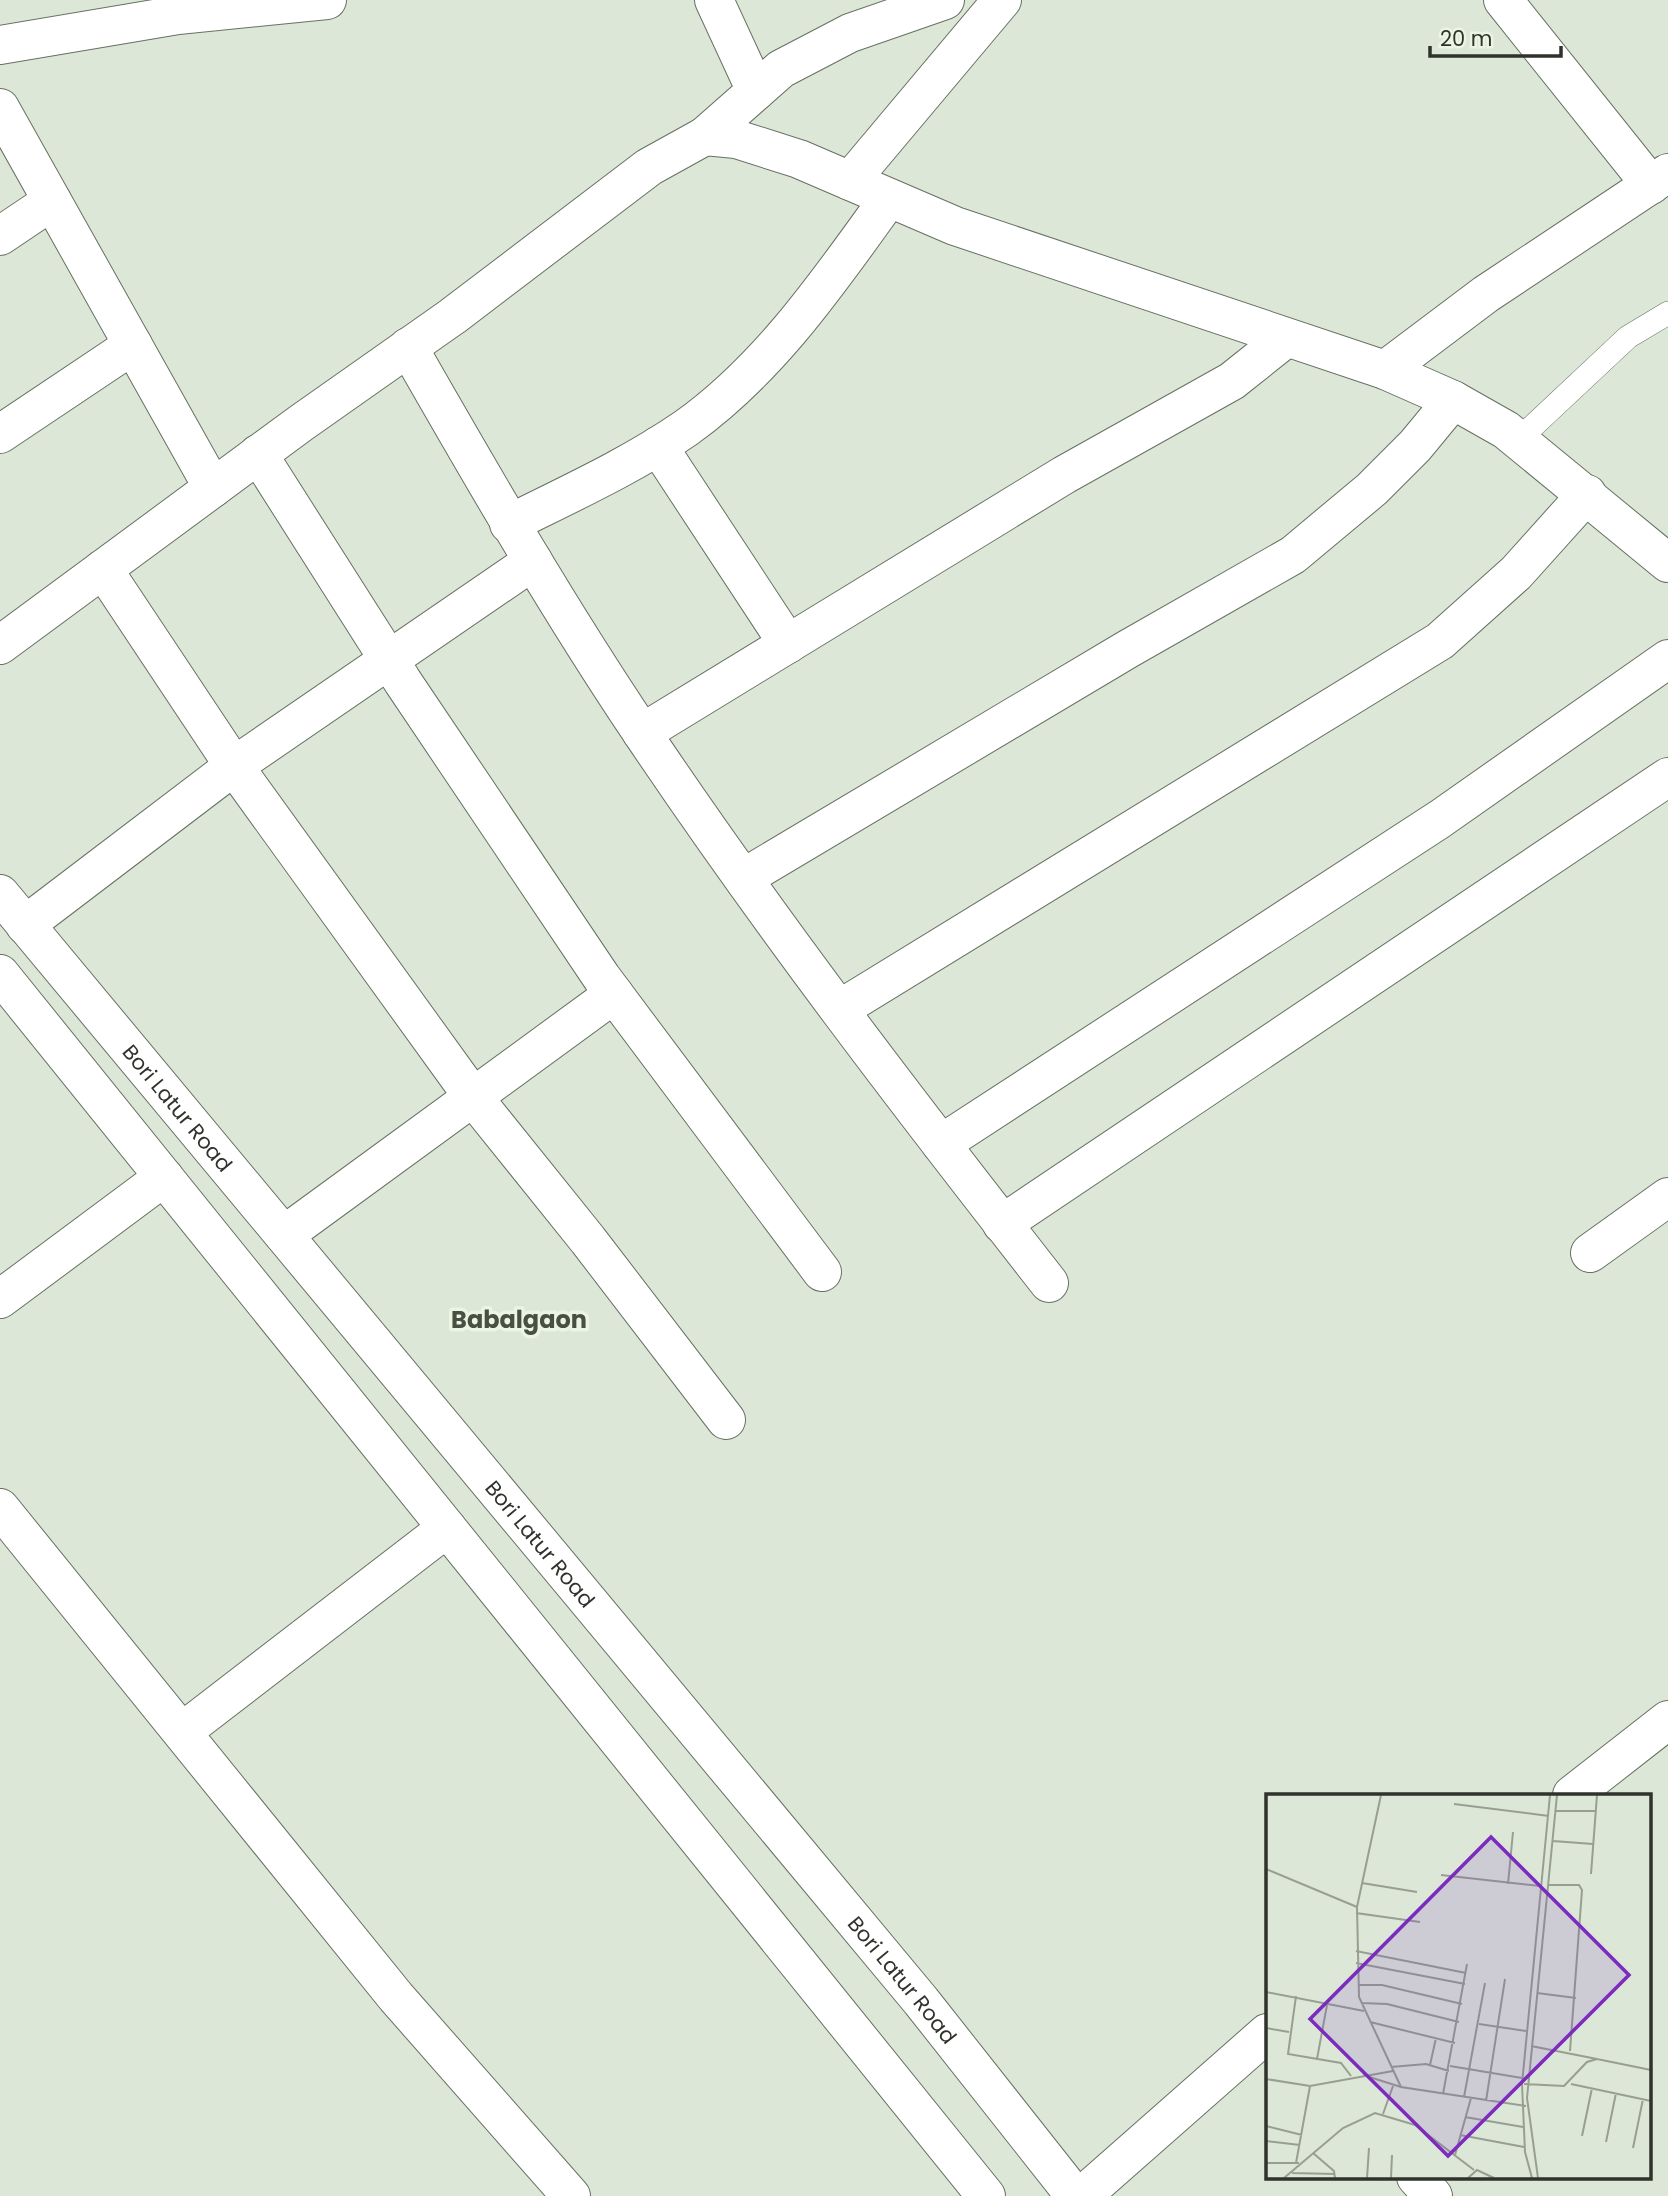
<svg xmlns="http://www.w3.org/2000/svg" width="1668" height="2196" font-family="Poppins,sans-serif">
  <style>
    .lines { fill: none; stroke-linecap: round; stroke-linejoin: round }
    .service-casing { stroke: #677162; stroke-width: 24 }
    .minor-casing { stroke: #677162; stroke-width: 40 }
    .tertiary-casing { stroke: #677162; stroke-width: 40 }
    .primary-casing { stroke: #677162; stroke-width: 40 }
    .service { stroke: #fff; stroke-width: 23 }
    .minor { stroke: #fff; stroke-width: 38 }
    .tertiary { stroke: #fff; stroke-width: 38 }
    .primary { stroke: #fff; stroke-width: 38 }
    .labels { text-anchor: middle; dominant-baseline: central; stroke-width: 7; stroke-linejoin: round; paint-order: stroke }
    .street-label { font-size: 21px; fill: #2f332c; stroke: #eaf5e4 }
    .quarter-label { font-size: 24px; font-weight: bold; fill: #475042; stroke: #eaf5e4 }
    .inset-road { fill: none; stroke: #979f93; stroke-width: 2 }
    .view { fill: #7b2cbf; fill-opacity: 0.15; stroke: #7b2cbf; stroke-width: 3.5 }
    .inset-edge { fill: none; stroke: #2f332c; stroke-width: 3.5 }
  </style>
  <rect width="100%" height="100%" fill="#dce7d7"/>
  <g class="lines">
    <g class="service-casing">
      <path id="service" d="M1518,440L1628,337L1668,313"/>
    </g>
    <g class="minor-casing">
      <g id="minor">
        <path d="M714,0L756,91"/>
        <path d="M1503,0L1651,185"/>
        <path d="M0,45L178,15L327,0"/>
        <path d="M0,108L213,488"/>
        <path d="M705,136L781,69L850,33L945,0"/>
        <path d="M850,181L1002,0"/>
        <path d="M0,236L52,201"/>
        <path d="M408,347C483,478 558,608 642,733C769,922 908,1103 1049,1283"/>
        <path d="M1385,370L1486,294L1668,173"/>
        <path d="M0,434L133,345"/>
        <path d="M658,446L788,644"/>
        <path d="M258,454L403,682L602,978L822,1272"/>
        <path d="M509,524C569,494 631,466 686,428C770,368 830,280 889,198"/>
        <path d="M103,569L234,766L473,1097L588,1240L726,1420"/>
        <path d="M642,733L1064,475L1232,381L1286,338"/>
        <path d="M745,877L1128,649L1293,555L1372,489L1415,446L1453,400"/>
        <path d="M25,925L234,766L533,561"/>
        <path d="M840,1009L1440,641L1516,573L1587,494"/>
        <path d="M941,1144L1440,819L1668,659"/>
        <path d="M1002,1224L1668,777"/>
        <path d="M284,1235L614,994"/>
        <path d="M1590,1253L1668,1197"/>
        <path d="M0,1299L164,1177"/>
        <path d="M0,1508L396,1997L571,2196"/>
        <path d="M182,1732L447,1528"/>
        <path d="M1572,1795L1668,1720"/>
        <path d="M1416,2177L1433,2196"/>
        <path d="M1082,2196L1267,2033"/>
      </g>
    </g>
    <g class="tertiary-casing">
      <path id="tertiary" d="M0,645L301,423L453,316L649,167L705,136L736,139L799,159L955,226L1385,370L1453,400L1506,430L1668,563"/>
    </g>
    <g class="primary-casing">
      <g id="primary">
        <path id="s1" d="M0,894L921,2001L1075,2196"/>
        <path d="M0,974L986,2196"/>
      </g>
    </g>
    <use href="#service" class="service"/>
    <use href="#minor" class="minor"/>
    <use href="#tertiary" class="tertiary"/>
    <use href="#primary" class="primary"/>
  </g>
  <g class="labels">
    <g class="street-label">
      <text stroke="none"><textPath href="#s1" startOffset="278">Bori Latur Road</textPath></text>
      <text stroke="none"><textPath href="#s1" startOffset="845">Bori Latur Road</textPath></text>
      <text stroke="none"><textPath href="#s1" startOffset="1412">Bori Latur Road</textPath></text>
    </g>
    <g class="quarter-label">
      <text x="519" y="1319">Babalgaon</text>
    </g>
  </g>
  <g transform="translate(1266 1794)">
    <rect width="385" height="385" fill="#dce7d7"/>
    <path class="inset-road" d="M188,10L283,22M290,17H330M287,47L327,50M0,75L91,113L93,203L135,293L260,312M325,80L331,1M175,81L274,92M96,89L151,98M242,90L247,38M282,91H313L316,96L304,257M91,113L115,1M90,119L154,128M90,157L200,179M90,169L199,190M92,191H116L196,210M0,198L98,217M271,199L310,204M30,202L22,260L75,269L85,282M95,209L121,210L193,228M104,228L189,249M213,230L260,237M0,234L23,238M265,252L331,265M51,265L61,211M164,271L170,244M184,272L256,284M125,273L160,270L183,277M97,281L135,293M0,285L44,292L127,277M258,290L298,292L321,268L331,265L385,276M305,290L385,307M177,300L201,170M198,303L219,189M220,307L239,185M117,320L127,292M199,323L257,333M0,332L36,341M194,341L258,353M316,342L326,294M0,347L34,351M340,348L350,299M367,354L377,305M47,359L68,377L69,384M189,361L205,304M0,369H33M30,369L44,292M26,379L69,380M18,384L77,334L109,319L149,331L208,376M101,384L103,354M125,384L126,361M202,384L211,376L228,384M266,384L259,358L256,290L284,1M272,384L261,304L291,1"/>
    <path class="view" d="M225,43L363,181L182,362L44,225Z"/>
    <rect width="385" height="385" class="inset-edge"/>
  </g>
  <path d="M1430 46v10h131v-10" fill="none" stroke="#2f332c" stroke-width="3.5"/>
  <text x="1440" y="46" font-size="21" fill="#2f332c" stroke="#eaf5e4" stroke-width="5" paint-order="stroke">20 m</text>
</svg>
